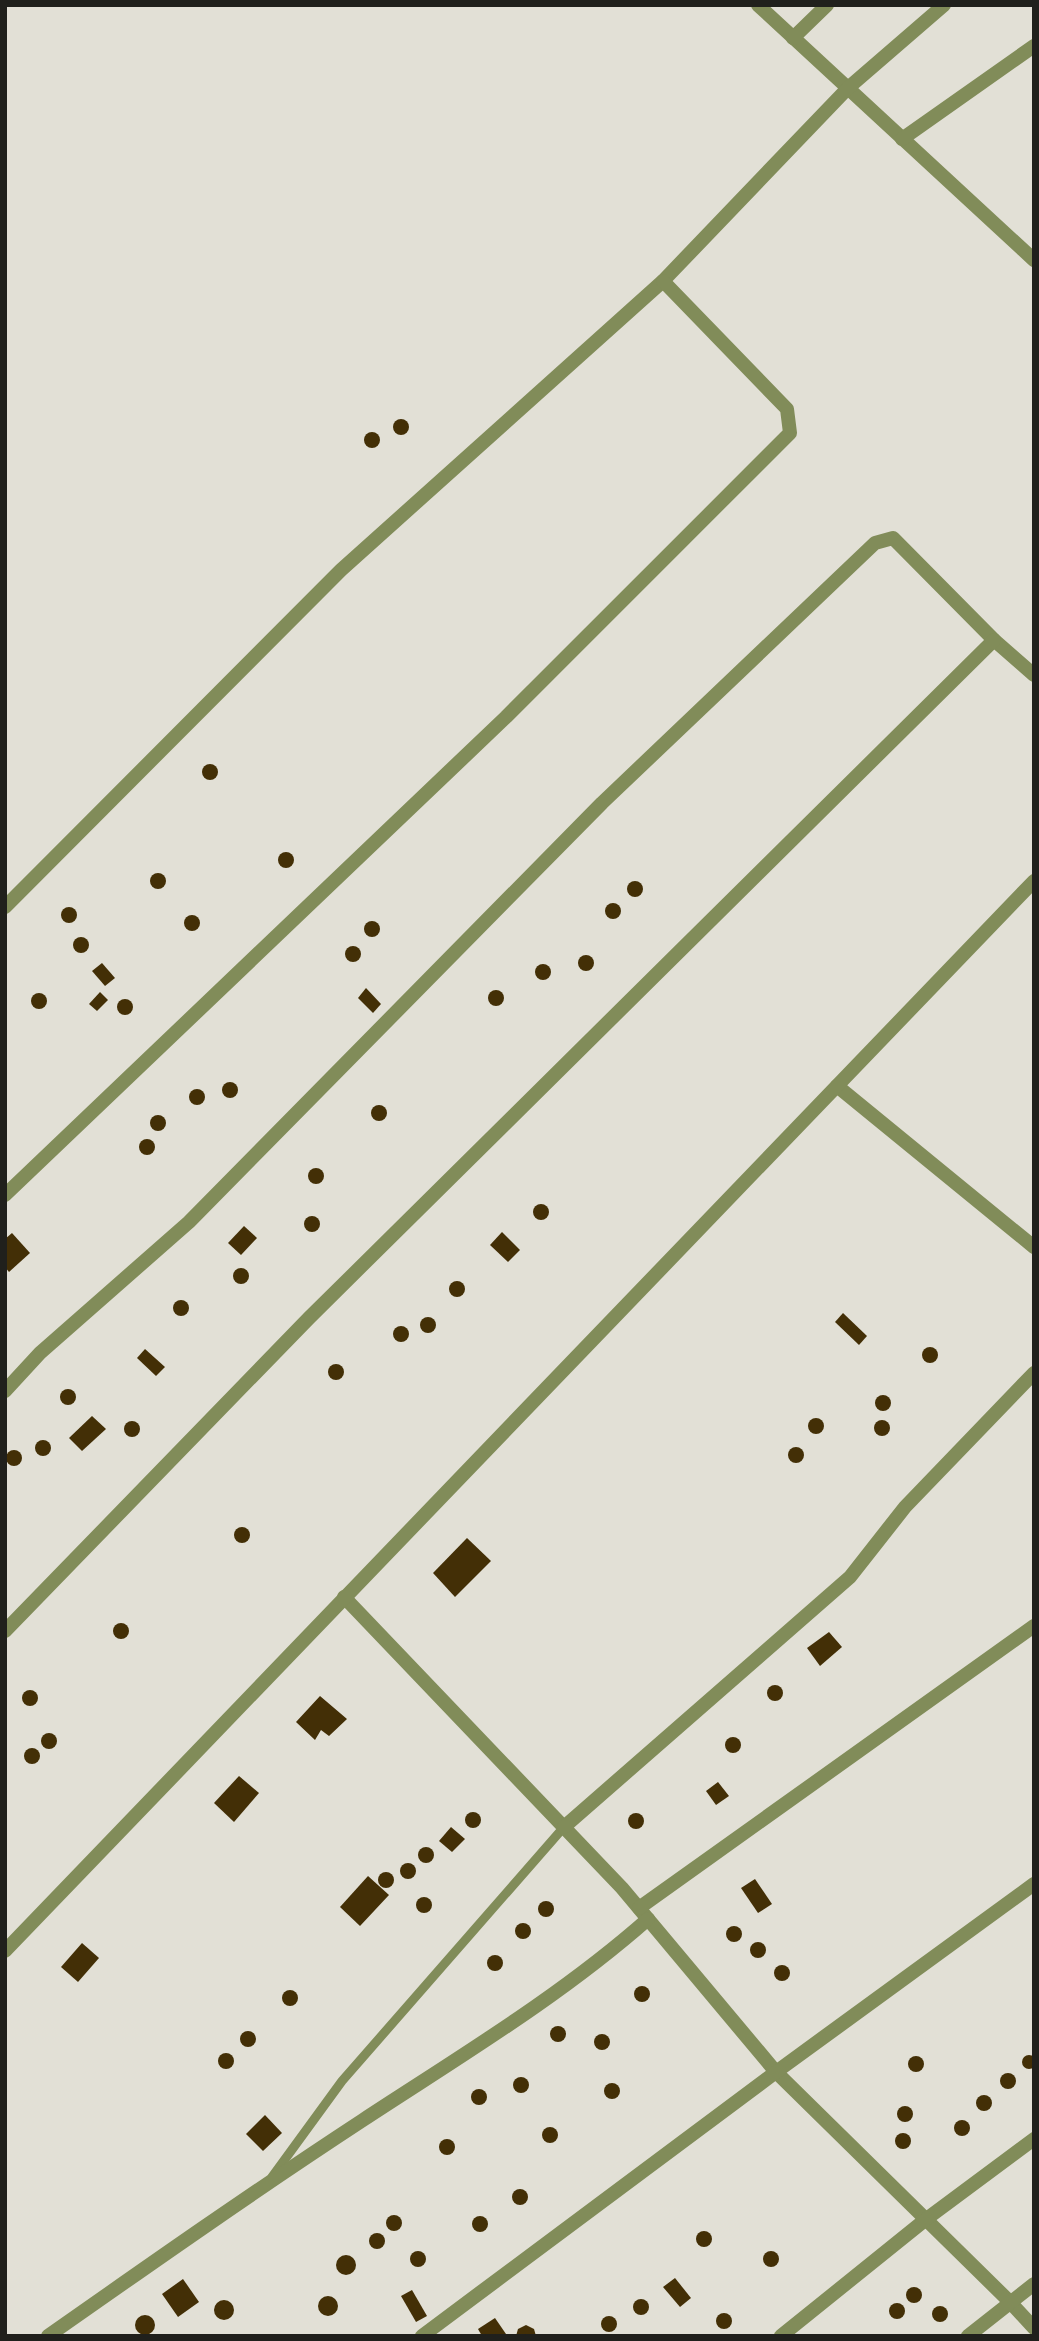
<svg xmlns="http://www.w3.org/2000/svg" width="1039" height="2341" font-family="'IBM Plex Sans',sans-serif">
  <style>
    .building { fill: #432f06 }
    .lines { fill: none; stroke-linecap: round; stroke-linejoin: round }
    .service { stroke: #818c59; stroke-width: 9 }
    .minor { stroke: #818c59; stroke-width: 14 }
  </style>
  <rect width="100%" height="100%" fill="#e2e0d6"/>
  <g class="building">
    <circle cx="401" cy="427" r="8"/>
    <circle cx="372" cy="440" r="8"/>
    <circle cx="210" cy="772" r="8"/>
    <circle cx="286" cy="860" r="8"/>
    <circle cx="158" cy="881" r="8"/>
    <circle cx="635" cy="889" r="8"/>
    <circle cx="613" cy="911" r="8"/>
    <circle cx="69" cy="915" r="8"/>
    <circle cx="192" cy="923" r="8"/>
    <circle cx="372" cy="929" r="8"/>
    <circle cx="81" cy="945" r="8"/>
    <circle cx="353" cy="954" r="8"/>
    <circle cx="586" cy="963" r="8"/>
    <path d="M102,963L115,978L105,986L92,971Z"/>
    <circle cx="543" cy="972" r="8"/>
    <path d="M366,988L381,1004L373,1013L358,998Z"/>
    <circle cx="496" cy="998" r="8"/>
    <path d="M100,992L108,1000L97,1011L89,1004Z"/>
    <circle cx="39" cy="1001" r="8"/>
    <circle cx="125" cy="1007" r="8"/>
    <circle cx="230" cy="1090" r="8"/>
    <circle cx="197" cy="1097" r="8"/>
    <circle cx="379" cy="1113" r="8"/>
    <circle cx="158" cy="1123" r="8"/>
    <circle cx="147" cy="1147" r="8"/>
    <circle cx="316" cy="1176" r="8"/>
    <circle cx="541" cy="1212" r="8"/>
    <circle cx="312" cy="1224" r="8"/>
    <path d="M244,1226L257,1238L241,1255L228,1243Z"/>
    <path d="M502,1232L520,1250L508,1262L490,1245Z"/>
    <path d="M12,1233L30,1253L9,1272L5,1267V1239Z"/>
    <circle cx="241" cy="1276" r="8"/>
    <circle cx="457" cy="1289" r="8"/>
    <circle cx="181" cy="1308" r="8"/>
    <path d="M843,1313L867,1336L859,1345L835,1322Z"/>
    <circle cx="428" cy="1325" r="8"/>
    <circle cx="401" cy="1334" r="8"/>
    <circle cx="930" cy="1355" r="8"/>
    <path d="M145,1349L165,1367L156,1376L137,1358Z"/>
    <circle cx="336" cy="1372" r="8"/>
    <circle cx="68" cy="1397" r="8"/>
    <circle cx="883" cy="1403" r="8"/>
    <path d="M92,1416L106,1429L82,1451L69,1438Z"/>
    <circle cx="816" cy="1426" r="8"/>
    <circle cx="882" cy="1428" r="8"/>
    <circle cx="132" cy="1429" r="8"/>
    <circle cx="43" cy="1448" r="8"/>
    <circle cx="796" cy="1455" r="8"/>
    <circle cx="14" cy="1458" r="8"/>
    <circle cx="242" cy="1535" r="8"/>
    <path d="M467,1538L491,1561L455,1597L433,1573Z"/>
    <circle cx="121" cy="1631" r="8"/>
    <path d="M829,1632L842,1647L820,1666L807,1648Z"/>
    <circle cx="775" cy="1693" r="8"/>
    <circle cx="30" cy="1698" r="8"/>
    <path d="M320,1696L347,1719L329,1736L321,1730L315,1740L296,1722Z"/>
    <circle cx="49" cy="1741" r="8"/>
    <circle cx="733" cy="1745" r="8"/>
    <circle cx="32" cy="1756" r="8"/>
    <path d="M239,1776L259,1793L234,1822L214,1803Z"/>
    <path d="M718,1782L729,1796L716,1805L706,1791Z"/>
    <circle cx="473" cy="1820" r="8"/>
    <circle cx="636" cy="1821" r="8"/>
    <path d="M451,1827L465,1839L452,1852L439,1841Z"/>
    <circle cx="426" cy="1855" r="8"/>
    <circle cx="408" cy="1871" r="8"/>
    <circle cx="386" cy="1880" r="8"/>
    <path d="M368,1876L389,1895L360,1926L340,1907Z"/>
    <path d="M755,1879L772,1904L758,1913L741,1888Z"/>
    <circle cx="424" cy="1905" r="8"/>
    <circle cx="546" cy="1909" r="8"/>
    <circle cx="523" cy="1931" r="8"/>
    <circle cx="734" cy="1934" r="8"/>
    <circle cx="758" cy="1950" r="8"/>
    <path d="M82,1943L99,1958L78,1982L61,1967Z"/>
    <circle cx="495" cy="1963" r="8"/>
    <circle cx="782" cy="1973" r="8"/>
    <circle cx="642" cy="1994" r="8"/>
    <circle cx="290" cy="1998" r="8"/>
    <circle cx="558" cy="2034" r="8"/>
    <circle cx="248" cy="2039" r="8"/>
    <circle cx="602" cy="2042" r="8"/>
    <circle cx="226" cy="2061" r="8"/>
    <circle cx="1029" cy="2062" r="7"/>
    <circle cx="916" cy="2064" r="8"/>
    <circle cx="1008" cy="2081" r="8"/>
    <circle cx="521" cy="2085" r="8"/>
    <circle cx="612" cy="2091" r="8"/>
    <circle cx="479" cy="2097" r="8"/>
    <circle cx="984" cy="2103" r="8"/>
    <circle cx="905" cy="2114" r="8"/>
    <path d="M265,2115L282,2133L263,2151L246,2134Z"/>
    <circle cx="962" cy="2128" r="8"/>
    <circle cx="550" cy="2135" r="8"/>
    <circle cx="903" cy="2141" r="8"/>
    <circle cx="447" cy="2147" r="8"/>
    <circle cx="520" cy="2197" r="8"/>
    <circle cx="394" cy="2223" r="8"/>
    <circle cx="480" cy="2224" r="8"/>
    <circle cx="704" cy="2239" r="8"/>
    <circle cx="377" cy="2241" r="8"/>
    <circle cx="771" cy="2259" r="8"/>
    <circle cx="418" cy="2259" r="8"/>
    <circle cx="346" cy="2265" r="10"/>
    <path d="M675,2278L691,2298L680,2307L663,2287Z"/>
    <path d="M183,2279L199,2302L178,2317L162,2294Z"/>
    <circle cx="914" cy="2295" r="8"/>
    <path d="M412,2290L427,2316L416,2322L401,2296Z"/>
    <circle cx="328" cy="2306" r="10"/>
    <circle cx="641" cy="2307" r="8"/>
    <circle cx="224" cy="2310" r="10"/>
    <circle cx="897" cy="2311" r="8"/>
    <circle cx="940" cy="2314" r="8"/>
    <circle cx="724" cy="2321" r="8"/>
    <circle cx="145" cy="2325" r="10"/>
    <circle cx="609" cy="2324" r="8"/>
    <path d="M495,2318L506,2334L482,2336L478,2329Z"/>
    <path d="M526,2325L534,2329L536,2336H516L518,2329Z"/>
  </g>
  <g class="lines">
    <path class="service" d="M272,2177L342,2081L564,1827"/>
    <g class="minor">
      <path d="M758,5L1034,260"/>
      <path d="M793,38L827,5"/>
      <path d="M902,139L1034,46"/>
      <path d="M5,907L341,570L663,281L848,88L944,5"/>
      <path d="M837,1086L1034,1247"/>
      <path d="M5,1195L506,717L790,433L787,409L663,281"/>
      <path d="M5,1391L40,1353L189,1222L602,803L875,543L893,538L994,640L1034,675"/>
      <path d="M344,1597L622,1888L776,2072L1010,2302L1034,2328"/>
      <path d="M5,1631L309,1318L994,640"/>
      <path d="M564,1827L850,1577L905,1507L1034,1373"/>
      <path d="M639,1908L1034,1626"/>
      <path d="M5,1951L1034,881"/>
      <path d="M48,2336C152,2263 256,2190 363,2120C459,2057 561,1996 648,1919"/>
      <path d="M422,2336L776,2072L1034,1884"/>
      <path d="M781,2336L925,2220L1034,2139"/>
      <path d="M968,2336L1034,2284"/>
    </g>
  </g>
  <rect width="1039" height="2341" fill="none" stroke="#20201c" stroke-width="14"/>
</svg>
